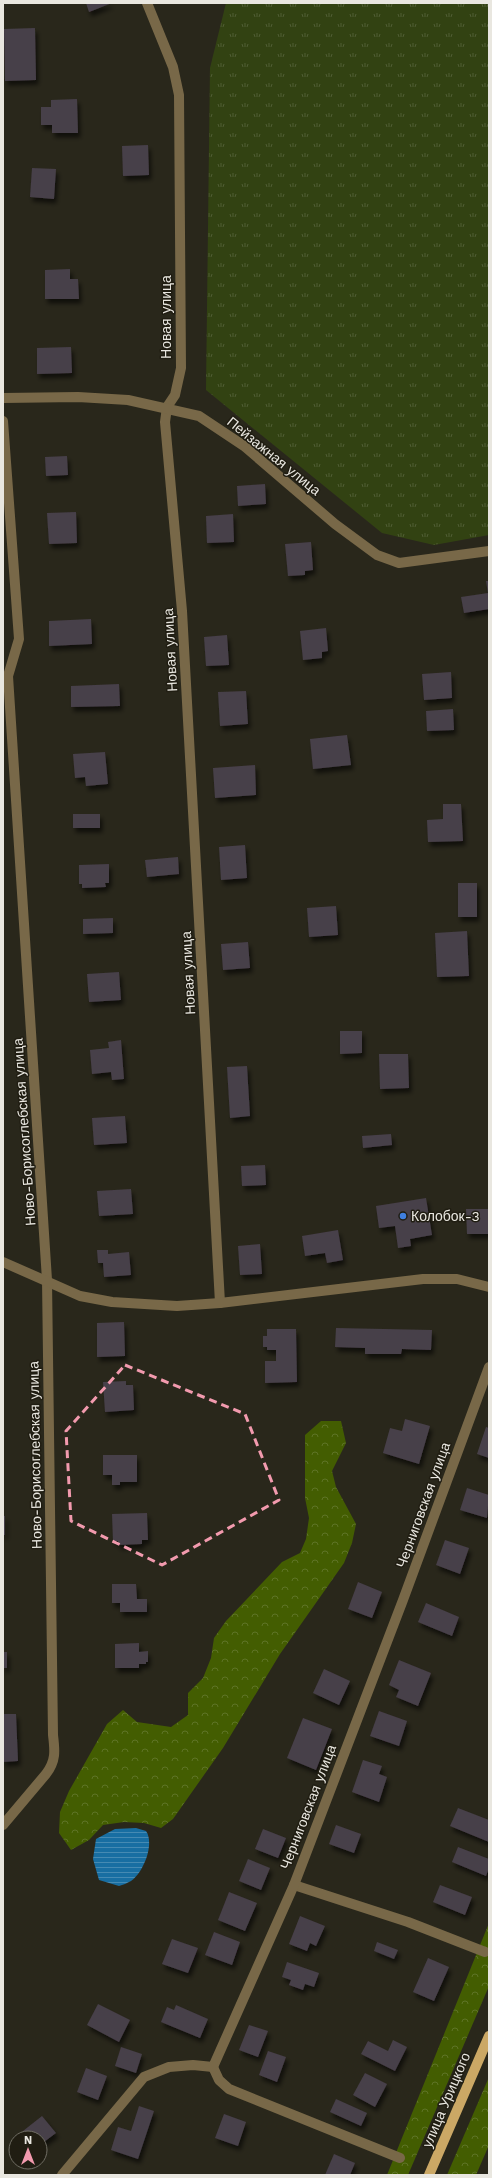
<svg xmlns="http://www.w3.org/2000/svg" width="492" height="2178" font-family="'Work Sans',sans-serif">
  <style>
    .grass { fill: url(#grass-tufts) }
    .forest { fill: url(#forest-crowns) }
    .water { fill: url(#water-rules) }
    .building { fill: #473f49; filter: url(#shadow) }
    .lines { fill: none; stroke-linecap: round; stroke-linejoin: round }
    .street { stroke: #786848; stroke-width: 10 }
    .primary { stroke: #cba865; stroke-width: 10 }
    .marked { fill: none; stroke: #f29aae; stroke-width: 3; stroke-dasharray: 8 5; stroke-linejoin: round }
    .shop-dot { fill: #3f7fe0; stroke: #201d12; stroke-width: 1.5 }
    .labels { text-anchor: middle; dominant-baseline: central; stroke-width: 3; stroke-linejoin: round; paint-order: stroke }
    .street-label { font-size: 14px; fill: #e9e7e0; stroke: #201d12 }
    .poi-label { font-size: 14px; fill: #e9e7e0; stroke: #201d12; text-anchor: start }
  </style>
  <defs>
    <pattern id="grass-tufts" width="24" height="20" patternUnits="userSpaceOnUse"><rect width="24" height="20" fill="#324212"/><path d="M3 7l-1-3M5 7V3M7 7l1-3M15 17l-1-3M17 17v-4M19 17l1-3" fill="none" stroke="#505d34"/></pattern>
    <pattern id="forest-crowns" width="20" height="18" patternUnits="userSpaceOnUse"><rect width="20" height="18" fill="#435d01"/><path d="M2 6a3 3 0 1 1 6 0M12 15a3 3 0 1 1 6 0" fill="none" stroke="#5e7426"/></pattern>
    <pattern id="water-rules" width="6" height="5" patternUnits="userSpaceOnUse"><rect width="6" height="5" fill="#186ea2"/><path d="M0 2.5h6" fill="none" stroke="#458ab3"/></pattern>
    <filter id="shadow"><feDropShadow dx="2.5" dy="4.5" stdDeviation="2" flood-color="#0009"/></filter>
  </defs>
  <rect width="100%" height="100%" fill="#29271b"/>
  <path class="grass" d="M226,3H489V535L434,545L382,533L206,390L210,68Z"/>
  <g class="forest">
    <path d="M321,1421H341L346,1443L332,1471L336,1487L356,1524L352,1543L344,1563L280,1654L223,1748L173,1819L161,1828L144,1823L124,1822L103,1825L89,1840L71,1850L59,1833L60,1812L69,1791L107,1724L123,1710L137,1722L171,1727L188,1715V1693L203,1678L211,1658L214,1638L226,1621L282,1562L300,1553L306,1539L309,1518L305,1498V1435Z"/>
    <path d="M489,1923V1986L408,2175H387Z"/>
    <path d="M489,2077V2145L476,2175H447Z"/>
  </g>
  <path class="water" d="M136,1828L146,1831C155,1844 143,1873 131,1881C127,1883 123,1885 119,1886L99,1880L93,1859L96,1839L115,1829Z"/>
  <g class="building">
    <path d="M86,3H112L89,12Z"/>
    <path d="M35,28L36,80L5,81L4,29Z"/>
    <path d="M77,99L78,133H52V125H41V107H51V100Z"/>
    <path d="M148,145L149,175L123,176L122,146Z"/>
    <path d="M32,168L56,169L54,199L30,197Z"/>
    <path d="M70,269V279H78L79,299H45V270Z"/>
    <path d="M71,347L72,373L37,374V348Z"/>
    <path d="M67,456L68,475L46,476L45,457Z"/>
    <path d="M265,484L266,504L238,506L237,486Z"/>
    <path d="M76,512L77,543L49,544L47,513Z"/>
    <path d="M233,514L234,542L207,543L206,516Z"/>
    <path d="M311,542L313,570L305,571V575L288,576L285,544Z"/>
    <path d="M486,581H489V609L464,613L461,597L488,593Z"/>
    <path d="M91,619L92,644L49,646V621Z"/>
    <path d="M326,628L328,651L322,652V658L303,660L300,631Z"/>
    <path d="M227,635L229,665L206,666L204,637Z"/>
    <path d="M451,672L452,698L424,700L422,674Z"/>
    <path d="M119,684L120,706L71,707V686Z"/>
    <path d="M246,691L248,724L220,726L218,692Z"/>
    <path d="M453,709L454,730L427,731L426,711Z"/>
    <path d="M347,735L351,765L313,769L310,739Z"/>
    <path d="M105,752L108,784L86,786L85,777L75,778L73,754Z"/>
    <path d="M255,765L256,795L215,798L213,768Z"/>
    <path d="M443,804H461L463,841L428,842L427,820L443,819Z"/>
    <rect x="73" y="814" width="27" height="14"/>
    <path d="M245,845L247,878L221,880L219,847Z"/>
    <path d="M178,857L179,874L147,877L145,860Z"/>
    <path d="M109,864V883H105L106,887L82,888V884H79V865Z"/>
    <rect x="458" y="883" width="19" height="34"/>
    <path d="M336,906L338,935L309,937L307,908Z"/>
    <path d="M113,918V933L83,934V919Z"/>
    <path d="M467,931L469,976L437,977L435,933Z"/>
    <path d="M248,942L250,968L223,970L221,944Z"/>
    <path d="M119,972L121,1000L89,1002L87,974Z"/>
    <path d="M340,1031H362V1053L340,1054Z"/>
    <path d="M121,1040L124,1079L112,1080L111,1072L92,1074L90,1050L109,1048L108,1042Z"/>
    <path d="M379,1054H408L409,1088L380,1089Z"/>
    <path d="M247,1066L250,1116L230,1118L227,1067Z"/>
    <path d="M125,1116L127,1143L94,1145L92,1118Z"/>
    <path d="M391,1134L392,1145L363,1148L362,1136Z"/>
    <path d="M265,1165L266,1185L242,1186L241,1166Z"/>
    <path d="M131,1189L133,1214L99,1216L97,1191Z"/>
    <path d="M426,1198L432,1235L410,1239L411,1246L398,1248L395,1226L379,1228L376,1206Z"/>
    <path d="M466,1209H489V1234H467Z"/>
    <path d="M338,1230L343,1260L327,1263L325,1253L305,1256L302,1236Z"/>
    <path d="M260,1244L262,1274L240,1275L238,1246Z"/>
    <path d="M97,1250H108V1254L129,1252L131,1275L104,1277L103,1263H98Z"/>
    <path d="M124,1322L125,1356L97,1357V1323Z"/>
    <path d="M336,1328L432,1330L431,1350L402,1349L401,1354H365V1348L335,1347Z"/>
    <path d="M267,1329H296L297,1382L265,1383V1361H276V1350H267V1347H263V1336H267Z"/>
    <path d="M126,1381V1385H133L134,1410L105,1412L103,1382Z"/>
    <path d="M405,1419L430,1426L419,1464L383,1453L390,1428L402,1431Z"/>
    <path d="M486,1427L489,1428V1458L477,1454Z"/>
    <path d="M103,1455H137V1482H120V1485H112V1475H103Z"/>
    <path d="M467,1488L489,1495L487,1518L460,1510Z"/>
    <path d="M147,1513L148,1540H142V1544L118,1545V1541H113L112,1514Z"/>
    <rect x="3" y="1516" width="2" height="19"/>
    <path d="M445,1540L469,1548L460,1574L436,1565Z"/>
    <path d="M358,1582L382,1592L372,1618L348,1609Z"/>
    <path d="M112,1584H136L137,1599H147V1612H120V1603H112Z"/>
    <path d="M426,1603L459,1617L452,1636L418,1622Z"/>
    <path d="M139,1643V1652L148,1651V1662H146V1664H139V1668H115V1644Z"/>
    <rect x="3" y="1652" width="4" height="16"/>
    <path d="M399,1660L431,1673L418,1706L396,1697L399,1690L389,1685Z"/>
    <path d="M324,1669L350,1681L339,1705L313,1693Z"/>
    <path d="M379,1711L407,1721L399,1746L370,1736Z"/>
    <path d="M3,1714H16L18,1761L3,1762Z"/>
    <path d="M303,1718L332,1729L316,1770L287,1758Z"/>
    <path d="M363,1760L382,1766L379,1774L387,1777L379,1802L352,1792Z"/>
    <path d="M458,1808L489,1820V1842L450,1826Z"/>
    <path d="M336,1825L361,1834L354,1853L329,1844Z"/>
    <path d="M263,1829L286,1838L278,1858L255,1849Z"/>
    <path d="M458,1847L489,1859V1868L486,1876L452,1862Z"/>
    <path d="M248,1859L270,1868L261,1890L239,1881Z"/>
    <path d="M440,1885L472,1897L465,1915L433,1902Z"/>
    <path d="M229,1892L257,1903L245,1931L218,1920Z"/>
    <path d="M300,1916L325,1926L316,1946L310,1943L307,1951L289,1944Z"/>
    <path d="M214,1932L240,1942L232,1965L205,1955Z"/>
    <path d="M172,1939L198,1948L188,1973L162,1964Z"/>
    <path d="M377,1942L398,1950L394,1959L374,1951Z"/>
    <path d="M428,1958L449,1967L434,2001L413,1992Z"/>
    <path d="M287,1962L319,1973L314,1987L305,1984L303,1990L289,1985L291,1980L282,1977Z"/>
    <path d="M98,2004L130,2020L119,2042L87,2025Z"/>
    <path d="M176,2005L208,2019L200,2038L161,2022L167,2007L174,2010Z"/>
    <path d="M249,2025L268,2031L258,2057L239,2050Z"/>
    <path d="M393,2040L407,2047L395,2071L361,2054L368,2041L388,2051Z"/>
    <path d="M121,2047L142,2054L136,2073L115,2066Z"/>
    <path d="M268,2051L286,2057L277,2082L259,2075Z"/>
    <path d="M86,2068L107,2076L98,2100L77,2092Z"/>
    <path d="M365,2073L387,2084L375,2107L353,2095Z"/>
    <path d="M336,2099L367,2113L361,2126L330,2112Z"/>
    <path d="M139,2106L154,2111L138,2159L111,2150L118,2127L131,2131Z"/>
    <path d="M224,2114L246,2122L238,2146L215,2138Z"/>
    <path d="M42,2116L56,2133L40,2145V2138H28L23,2131Z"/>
    <path d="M334,2154L355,2163L350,2175H325Z"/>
  </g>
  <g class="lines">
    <g class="street">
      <path d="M147,3L173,67L179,95L181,368L175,395L167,407L165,422L182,611L220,1303"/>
      <path d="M3,398L78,397L128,400L199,416L244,446L335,524L377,555L399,563L489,551"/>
      <path d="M3,421L19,639L8,676L47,1280L53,1735C55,1751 56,1761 46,1774L3,1825"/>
      <path d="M3,1262L80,1296L112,1302L177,1306L220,1303L423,1279H457L489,1287"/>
      <path d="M294,1885L408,1922L485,1952"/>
      <path d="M213,2067L219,2080L229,2089L400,2158"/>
      <path d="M62,2175L144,2077L169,2067L193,2065L213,2067L294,1885L403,1600L489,1367"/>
    </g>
    <path class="primary" d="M429,2175L489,2036"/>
  </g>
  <path class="marked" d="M125,1365L245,1414L279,1500L162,1565L71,1521L66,1431Z"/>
  <circle class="shop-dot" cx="403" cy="1216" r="4"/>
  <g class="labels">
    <g class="street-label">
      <text transform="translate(166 317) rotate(-90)">Новая улица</text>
      <text transform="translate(274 456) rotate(39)">Пейзажная улица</text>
      <text transform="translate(170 650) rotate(-93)">Новая улица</text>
      <text transform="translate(188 973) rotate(-93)">Новая улица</text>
      <text transform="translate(24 1132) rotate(-94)">Ново-Борисоглебская улица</text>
      <text transform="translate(35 1455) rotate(-91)">Ново-Борисоглебская улица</text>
      <text transform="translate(423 1505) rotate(-70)">Черниговская улица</text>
      <text transform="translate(308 1807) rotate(-69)">Черниговская улица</text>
      <text transform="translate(446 2100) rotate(-67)">улица Урицкого</text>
    </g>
    <g class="poi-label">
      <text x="411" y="1216">Колобок-3</text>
    </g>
  </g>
  <rect width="492" height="2178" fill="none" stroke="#e9e7e0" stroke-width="8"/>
  <g transform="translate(28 2150)"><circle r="19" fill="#201d12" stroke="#706e64"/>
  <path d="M0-3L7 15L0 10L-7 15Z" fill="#f29aae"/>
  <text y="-6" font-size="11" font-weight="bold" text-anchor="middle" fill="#e9e7e0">N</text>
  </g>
</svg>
